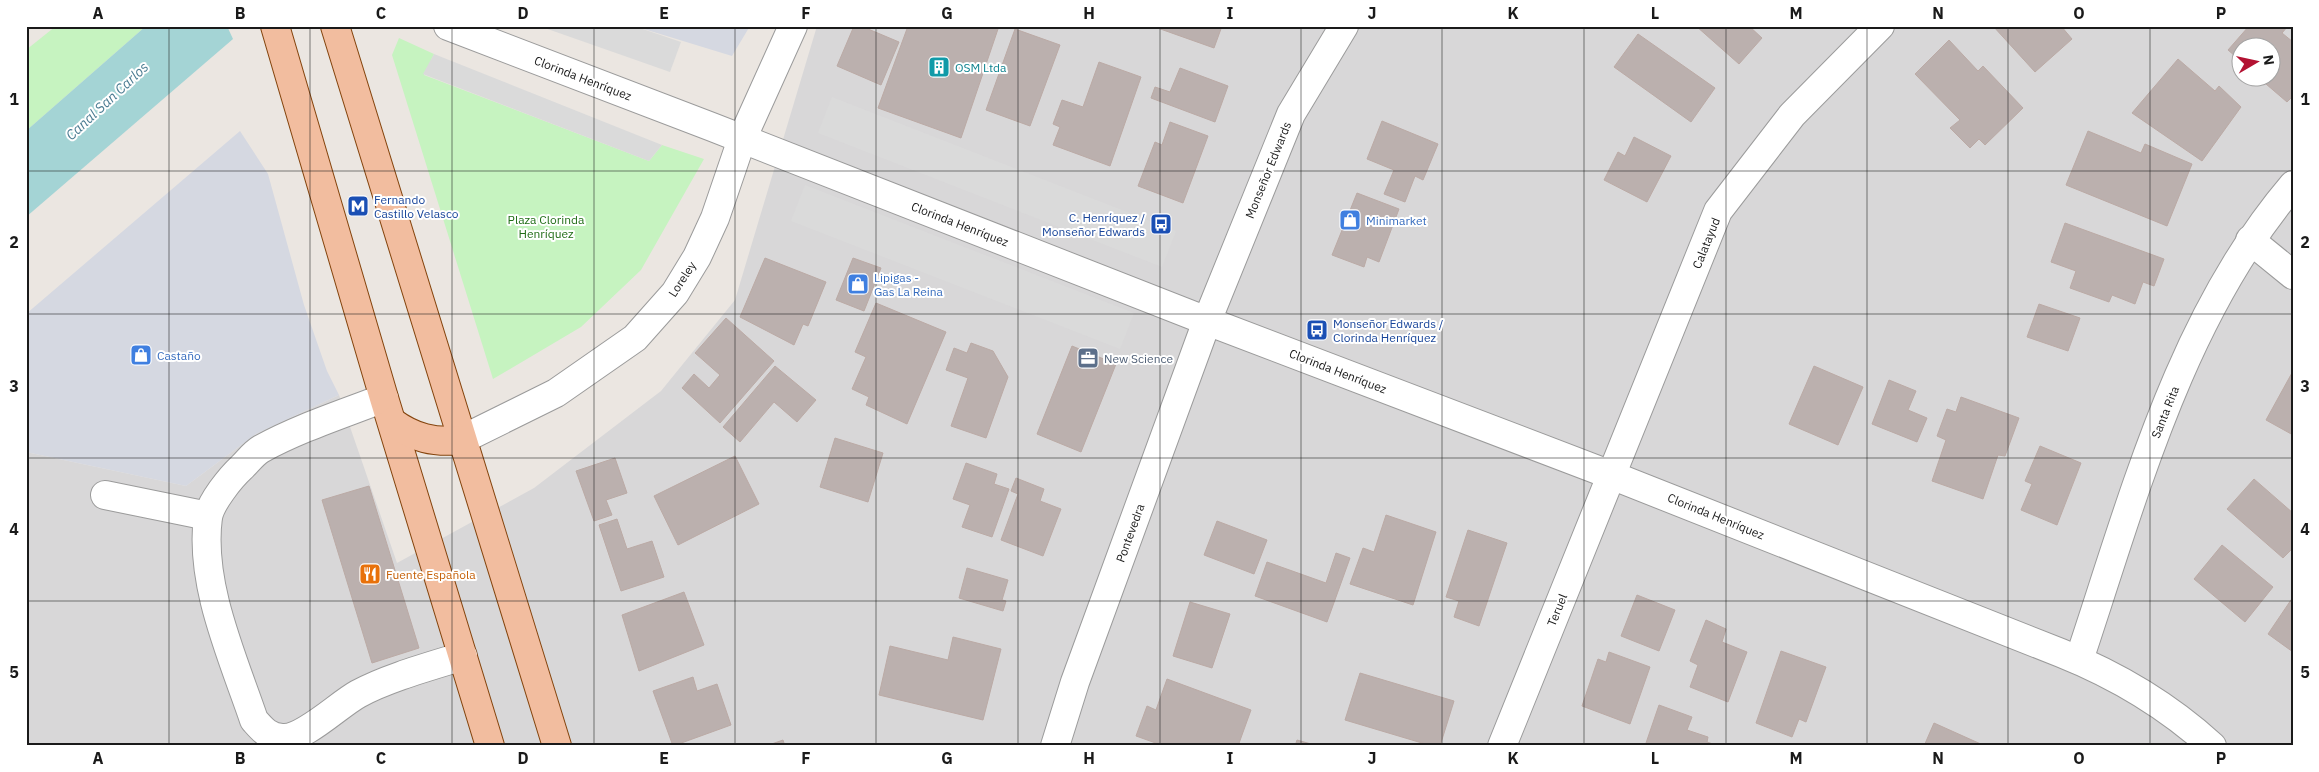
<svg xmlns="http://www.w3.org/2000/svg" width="2319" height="772" font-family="'IBM Plex Sans',sans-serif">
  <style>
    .residential { fill: #d8d7d8; fill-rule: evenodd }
    .park { fill: #c6f3c0 }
    .parking { fill: #dadada }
    .plaza { fill: #d5d8e1 }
    .water { fill: #a4d4d5 }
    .building { fill: #bbb0ae; stroke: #bbaaa5 }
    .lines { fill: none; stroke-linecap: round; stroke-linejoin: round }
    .minor-casing { stroke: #9b9b9b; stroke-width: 30 }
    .tertiary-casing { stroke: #9b9b9b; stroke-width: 30 }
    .primary-casing { stroke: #84440d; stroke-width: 30 }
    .minor { stroke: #fff; stroke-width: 28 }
    .tertiary { stroke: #fff; stroke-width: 28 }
    .primary { stroke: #f2bd9f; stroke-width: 28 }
    .grid { fill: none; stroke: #1a1a1a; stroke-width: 1; stroke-opacity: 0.55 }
    .labels { text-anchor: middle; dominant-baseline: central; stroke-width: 4; stroke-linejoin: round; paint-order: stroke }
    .culture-label { font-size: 12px; fill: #0d838f; stroke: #fff; text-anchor: start }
    .street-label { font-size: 12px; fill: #1a1a1a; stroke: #fff }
    .transit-label { font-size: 12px; fill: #164399; stroke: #fff; text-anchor: start }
    .park-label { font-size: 12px; fill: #1f6c15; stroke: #fff }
    .shop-label { font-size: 12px; fill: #366cbe; stroke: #fff; text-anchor: start }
    .service-label { font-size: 12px; fill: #4e5e75; stroke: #fff; text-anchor: start }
    .food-label { font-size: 12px; fill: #c56008; stroke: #fff; text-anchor: start }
    .water-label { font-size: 14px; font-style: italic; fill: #4b7c92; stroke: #fff }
    .neatline { fill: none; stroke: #1a1a1a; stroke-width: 2 }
    .grid-label { font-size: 16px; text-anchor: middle; font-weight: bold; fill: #1a1a1a }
  </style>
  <rect width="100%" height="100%" fill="#ebe6e1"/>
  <path class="residential" d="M817,26H2293V746H26V452L186,486L256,434L339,395L397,563L534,488L661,391L735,300ZM2242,48H2272V78H2242Z"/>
  <g class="park">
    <path d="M56,26H146L26,131V50Z"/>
    <path d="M399,38L434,54L424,75L649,161L662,145L704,159L641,270L581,327L493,379L392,55Z"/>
  </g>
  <g class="parking">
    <path d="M539,26H634L681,42L670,72Z"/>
    <path d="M434,54L662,145L649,161L423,74Z"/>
    <path d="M832,97L1176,231L1162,267L818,133Z"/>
    <path d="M805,185L1134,313L1120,349L791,221Z"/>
  </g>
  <g class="plaza">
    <path d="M634,26H750L732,56Z"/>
    <path d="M240,131L268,174L304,305L327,371L339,395L256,434L186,486L26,452V314Z"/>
  </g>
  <path class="water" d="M146,26H227L233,39L26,217V131Z"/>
  <g class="building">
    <path d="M854,26H861L899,42L881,85L837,66Z"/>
    <path d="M908,26H999L961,138L878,108Z"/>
    <path d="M1152,26H1222L1214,48Z"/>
    <path d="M1696,26H1749L1762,38L1739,64Z"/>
    <path d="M1993,26H2061L2072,39L2035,72Z"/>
    <path d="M2249,26H2288L2282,33L2293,42V96L2287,102L2259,78H2272V48H2242V62L2228,50Z"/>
    <path d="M1015,29L1060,45L1030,126L986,110Z"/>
    <path d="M1638,34L1715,88L1691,122L1614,67Z"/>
    <path d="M1949,40L1978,71L1983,66L2023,108L1985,145L1979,139L1970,148L1950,128L1960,120L1915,74Z"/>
    <path d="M2178,59L2215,91L2219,86L2241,107L2202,161L2132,113Z"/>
    <path d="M1099,62L1141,77L1110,166L1053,145L1060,127L1053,124L1062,100L1083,107Z"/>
    <path d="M1180,68L1228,86L1215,122L1151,98L1155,87L1170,92Z"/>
    <path d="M1382,121L1438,144L1423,180L1415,176L1405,202L1384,194L1394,170L1367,159Z"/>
    <path d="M1170,122L1208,136L1183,203L1138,186L1155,142L1162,145Z"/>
    <path d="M2088,131L2141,153L2145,144L2192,164L2167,226L2066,185Z"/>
    <path d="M1634,137L1671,156L1647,202L1604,180L1618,152L1625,156Z"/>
    <path d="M1357,193L1399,209L1379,262L1367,257L1364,267L1332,255Z"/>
    <path d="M2065,223L2164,259L2154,286L2143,282L2135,304L2112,295L2109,302L2070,288L2076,271L2051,262Z"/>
    <path d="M765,258L826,282L808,326L803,324L794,345L740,317Z"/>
    <path d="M853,258L881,268L864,311L836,300Z"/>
    <path d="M876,303L946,332L907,424L866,405L869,397L852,389L866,357L855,352Z"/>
    <path d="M2039,304L2080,318L2068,351L2027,337Z"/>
    <path d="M726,318L774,361L720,423L682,388L694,374L709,388L720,375L695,353Z"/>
    <path d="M971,343L993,351L1008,377L986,438L951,426L968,378L946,370L954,348L967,353Z"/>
    <path d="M1072,346L1116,364L1081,452L1037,434Z"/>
    <path d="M775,366L816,400L797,422L774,402L740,442L723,427Z"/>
    <path d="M1814,366L1863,387L1838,445L1789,424Z"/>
    <path d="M2293,371V435L2266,420Z"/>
    <path d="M1889,380L1916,391L1908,410L1927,418L1917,442L1872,424Z"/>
    <path d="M1961,397L2019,418L2005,456L1998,455L1983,499L1932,481L1946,440L1937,436L1947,409L1956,412Z"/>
    <path d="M835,438L883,453L868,502L820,487Z"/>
    <path d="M2040,446L2081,463L2057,525L2021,510L2032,484L2025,481Z"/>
    <path d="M735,456L759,504L678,545L654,496Z"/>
    <path d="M615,458L627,493L606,500L612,515L594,521L576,471Z"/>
    <path d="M966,463L997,474L994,484L1009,489L992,537L962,527L970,505L953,499Z"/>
    <path d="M1016,478L1044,489L1040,501L1061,509L1043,556L1001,540L1018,494L1011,491Z"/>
    <path d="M2254,479L2293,513V548L2283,558L2227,509Z"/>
    <path d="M369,486L419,648L372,663L322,500Z"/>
    <path d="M1386,515L1436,532L1413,605L1350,584L1363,548L1374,552Z"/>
    <path d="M617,519L627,549L652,541L664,577L621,591L599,525Z"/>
    <path d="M1217,521L1267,540L1254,574L1204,555Z"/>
    <path d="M1468,530L1507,543L1479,626L1454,617L1459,601L1446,597Z"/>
    <path d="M2222,545L2273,587L2245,622L2194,579Z"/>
    <path d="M1336,553L1350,558L1327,622L1255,596L1267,562L1326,583Z"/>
    <path d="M967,568L1008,580L1002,600L1006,601L1003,611L959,598Z"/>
    <path d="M684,592L704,645L639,671L622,615Z"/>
    <path d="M1637,595L1675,610L1659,651L1621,636Z"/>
    <path d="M2293,597V652L2268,634Z"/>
    <path d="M1190,602L1230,614L1212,668L1173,656Z"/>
    <path d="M1706,620L1726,629L1722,642L1747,652L1728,702L1690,687L1698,665L1690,661Z"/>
    <path d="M953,637L1001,649L983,720L879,695L890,646L948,660Z"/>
    <path d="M1781,651L1826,667L1806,722L1799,719L1792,737L1756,723Z"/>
    <path d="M1609,652L1650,667L1630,724L1582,706L1598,659L1606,662Z"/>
    <path d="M1360,673L1454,701L1440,746H1432L1345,720Z"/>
    <path d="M693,677L697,691L717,684L731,725L673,746L653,691Z"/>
    <path d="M1167,679L1251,710L1238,746H1164L1136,736L1147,706L1156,710Z"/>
    <path d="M1659,705L1692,717L1687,730L1708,737L1707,742L1719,746H1645Z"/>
    <path d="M1934,723L1983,745V746H1924Z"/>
    <path d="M783,740L785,746H766Z"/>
    <path d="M1297,740L1318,746H1295Z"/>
  </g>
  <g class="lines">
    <g class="minor-casing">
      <g id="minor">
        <path d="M2250,240L2293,275"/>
        <path d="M384,398C343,414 299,428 261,449C254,453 248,461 242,467C230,478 211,502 208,517C199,584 233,658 254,720C262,729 268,737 282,738C303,740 338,705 358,694C387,678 431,666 463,656"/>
        <path d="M105,495L208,516"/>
        <path d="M2079,660C2133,499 2180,317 2293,185"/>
        <path d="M1055,746L1075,682L1207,321L1291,114L1344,26"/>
        <path d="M1502,746L1718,211L1792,115L1880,26"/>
      </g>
    </g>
    <g class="tertiary-casing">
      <g id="tertiary">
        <path d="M448,26L712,127L1207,321L1611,475L2061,653C2116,675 2168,706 2212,746"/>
        <path d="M461,440L556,393L635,338L675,293L697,257L715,218L742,139L793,26"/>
      </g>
    </g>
    <g class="primary-casing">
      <g id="primary">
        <path d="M275,26L384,398L490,746"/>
        <path d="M335,26L557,746"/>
        <path d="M392,422C414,438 434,443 461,440"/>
      </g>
    </g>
    <use href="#minor" class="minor"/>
    <use href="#tertiary" class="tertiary"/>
    <use href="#primary" class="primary"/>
  </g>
  <path class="grid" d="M169,26V746M310,26V746M452,26V746M594,26V746M735,26V746M876,26V746M1018,26V746M1160,26V746M1301,26V746M1442,26V746M1584,26V746M1726,26V746M1867,26V746M2008,26V746M2150,26V746M26,171H2293M26,314H2293M26,458H2293M26,601H2293"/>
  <defs>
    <g id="building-square" transform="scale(1.125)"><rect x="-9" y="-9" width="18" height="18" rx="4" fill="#0f9aa8" stroke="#fff"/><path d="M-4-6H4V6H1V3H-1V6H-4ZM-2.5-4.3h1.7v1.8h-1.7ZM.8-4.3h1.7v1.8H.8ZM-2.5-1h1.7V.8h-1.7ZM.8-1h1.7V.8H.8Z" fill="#fff"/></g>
    <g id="metro-square" transform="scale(1.125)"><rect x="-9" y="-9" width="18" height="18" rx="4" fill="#1a4fb4" stroke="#fff"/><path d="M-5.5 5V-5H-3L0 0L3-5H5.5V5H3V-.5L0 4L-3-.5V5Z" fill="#fff"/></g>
    <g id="shop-square" transform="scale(1.125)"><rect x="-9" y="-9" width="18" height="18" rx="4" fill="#3f7fe0" stroke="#fff"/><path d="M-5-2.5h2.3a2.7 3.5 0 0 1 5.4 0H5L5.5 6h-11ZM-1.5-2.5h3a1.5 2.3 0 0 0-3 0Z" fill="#fff"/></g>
    <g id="bus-square" transform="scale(1.125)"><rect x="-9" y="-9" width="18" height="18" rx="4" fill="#1a4fb4" stroke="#fff"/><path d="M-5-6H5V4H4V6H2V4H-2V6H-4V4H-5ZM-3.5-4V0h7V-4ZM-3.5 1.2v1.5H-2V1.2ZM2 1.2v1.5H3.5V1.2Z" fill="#fff"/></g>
    <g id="office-square" transform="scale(1.125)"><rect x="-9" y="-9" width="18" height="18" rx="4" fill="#5c6f8a" stroke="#fff"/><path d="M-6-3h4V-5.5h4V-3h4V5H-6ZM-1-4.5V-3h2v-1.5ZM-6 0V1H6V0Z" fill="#fff"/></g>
    <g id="restaurant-square" transform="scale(1.125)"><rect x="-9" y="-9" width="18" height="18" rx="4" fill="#e8710a" stroke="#fff"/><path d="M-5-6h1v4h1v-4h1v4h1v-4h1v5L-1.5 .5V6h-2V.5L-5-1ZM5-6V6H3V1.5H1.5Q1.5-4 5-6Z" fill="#fff"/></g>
  </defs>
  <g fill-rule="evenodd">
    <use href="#building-square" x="939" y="67"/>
    <use href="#metro-square" x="358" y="206"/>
    <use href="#shop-square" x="1350" y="220"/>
    <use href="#bus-square" x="1161" y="224"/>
    <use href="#shop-square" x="858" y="284"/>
    <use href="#bus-square" x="1317" y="330"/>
    <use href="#shop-square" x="141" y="355"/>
    <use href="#office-square" x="1088" y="358"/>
    <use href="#restaurant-square" x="370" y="574"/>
  </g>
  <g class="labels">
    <g class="culture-label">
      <text x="955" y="67">OSM Ltda</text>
    </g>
    <g class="street-label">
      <text transform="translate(583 78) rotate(21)">Clorinda Henríquez</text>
      <text transform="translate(1268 170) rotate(-68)">Monseñor Edwards</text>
      <text transform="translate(960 224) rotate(21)">Clorinda Henríquez</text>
      <text transform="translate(1706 243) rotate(-68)">Calatayud</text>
      <text transform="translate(682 279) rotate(-57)">Loreley</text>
      <text transform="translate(1338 371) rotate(21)">Clorinda Henríquez</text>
      <text transform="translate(2165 412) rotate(-68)">Santa Rita</text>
      <text transform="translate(1716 516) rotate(22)">Clorinda Henríquez</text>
      <text transform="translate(1130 533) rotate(-70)">Pontevedra</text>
      <text transform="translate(1557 610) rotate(-68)">Teruel</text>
    </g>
    <g class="transit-label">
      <text x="374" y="199">Fernando<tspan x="374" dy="14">Castillo Velasco</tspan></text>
      <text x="1145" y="217" text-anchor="end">C. Henríquez /<tspan x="1145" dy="14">Monseñor Edwards</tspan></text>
      <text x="1333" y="323">Monseñor Edwards /<tspan x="1333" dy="14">Clorinda Henríquez</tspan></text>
    </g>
    <g class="park-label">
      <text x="546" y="219">Plaza Clorinda<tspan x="546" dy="14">Henríquez</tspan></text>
    </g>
    <g class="shop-label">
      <text x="1366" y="220">Minimarket</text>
      <text x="874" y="277">Lipigas -<tspan x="874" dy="14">Gas La Reina</tspan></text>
      <text x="157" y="355">Castaño</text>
    </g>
    <g class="service-label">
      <text x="1104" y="358">New Science</text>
    </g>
    <g class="food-label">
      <text x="386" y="574">Fuente Española</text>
    </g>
    <g class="water-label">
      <text transform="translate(107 101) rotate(-43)">Canal San Carlos</text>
    </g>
  </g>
  <rect width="2319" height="772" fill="none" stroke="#ffffff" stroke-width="55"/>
  <g transform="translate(2256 62) rotate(81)"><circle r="24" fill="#ffffff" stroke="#a3a3a3"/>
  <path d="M0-4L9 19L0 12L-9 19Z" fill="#b31232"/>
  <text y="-8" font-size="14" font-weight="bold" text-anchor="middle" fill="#1a1a1a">N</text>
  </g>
  <rect x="28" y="28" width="2264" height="716" class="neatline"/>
  <g class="grid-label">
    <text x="98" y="19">A</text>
    <text x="240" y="19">B</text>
    <text x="381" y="19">C</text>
    <text x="523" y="19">D</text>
    <text x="664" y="19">E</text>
    <text x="806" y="19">F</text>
    <text x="947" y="19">G</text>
    <text x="1089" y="19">H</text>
    <text x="1230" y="19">I</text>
    <text x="1372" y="19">J</text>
    <text x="1513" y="19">K</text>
    <text x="1655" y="19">L</text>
    <text x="1796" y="19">M</text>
    <text x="1938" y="19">N</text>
    <text x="2079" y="19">O</text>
    <text x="2221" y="19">P</text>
    <text x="14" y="105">1</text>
    <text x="2305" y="105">1</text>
    <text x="14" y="248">2</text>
    <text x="2305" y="248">2</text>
    <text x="14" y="392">3</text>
    <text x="2305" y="392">3</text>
    <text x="14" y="535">4</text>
    <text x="2305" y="535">4</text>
    <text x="14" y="678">5</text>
    <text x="2305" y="678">5</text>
    <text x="98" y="764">A</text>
    <text x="240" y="764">B</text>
    <text x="381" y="764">C</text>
    <text x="523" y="764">D</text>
    <text x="664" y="764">E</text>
    <text x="806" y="764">F</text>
    <text x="947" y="764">G</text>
    <text x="1089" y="764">H</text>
    <text x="1230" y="764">I</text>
    <text x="1372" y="764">J</text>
    <text x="1513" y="764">K</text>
    <text x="1655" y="764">L</text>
    <text x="1796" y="764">M</text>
    <text x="1938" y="764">N</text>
    <text x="2079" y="764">O</text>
    <text x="2221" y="764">P</text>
  </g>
</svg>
